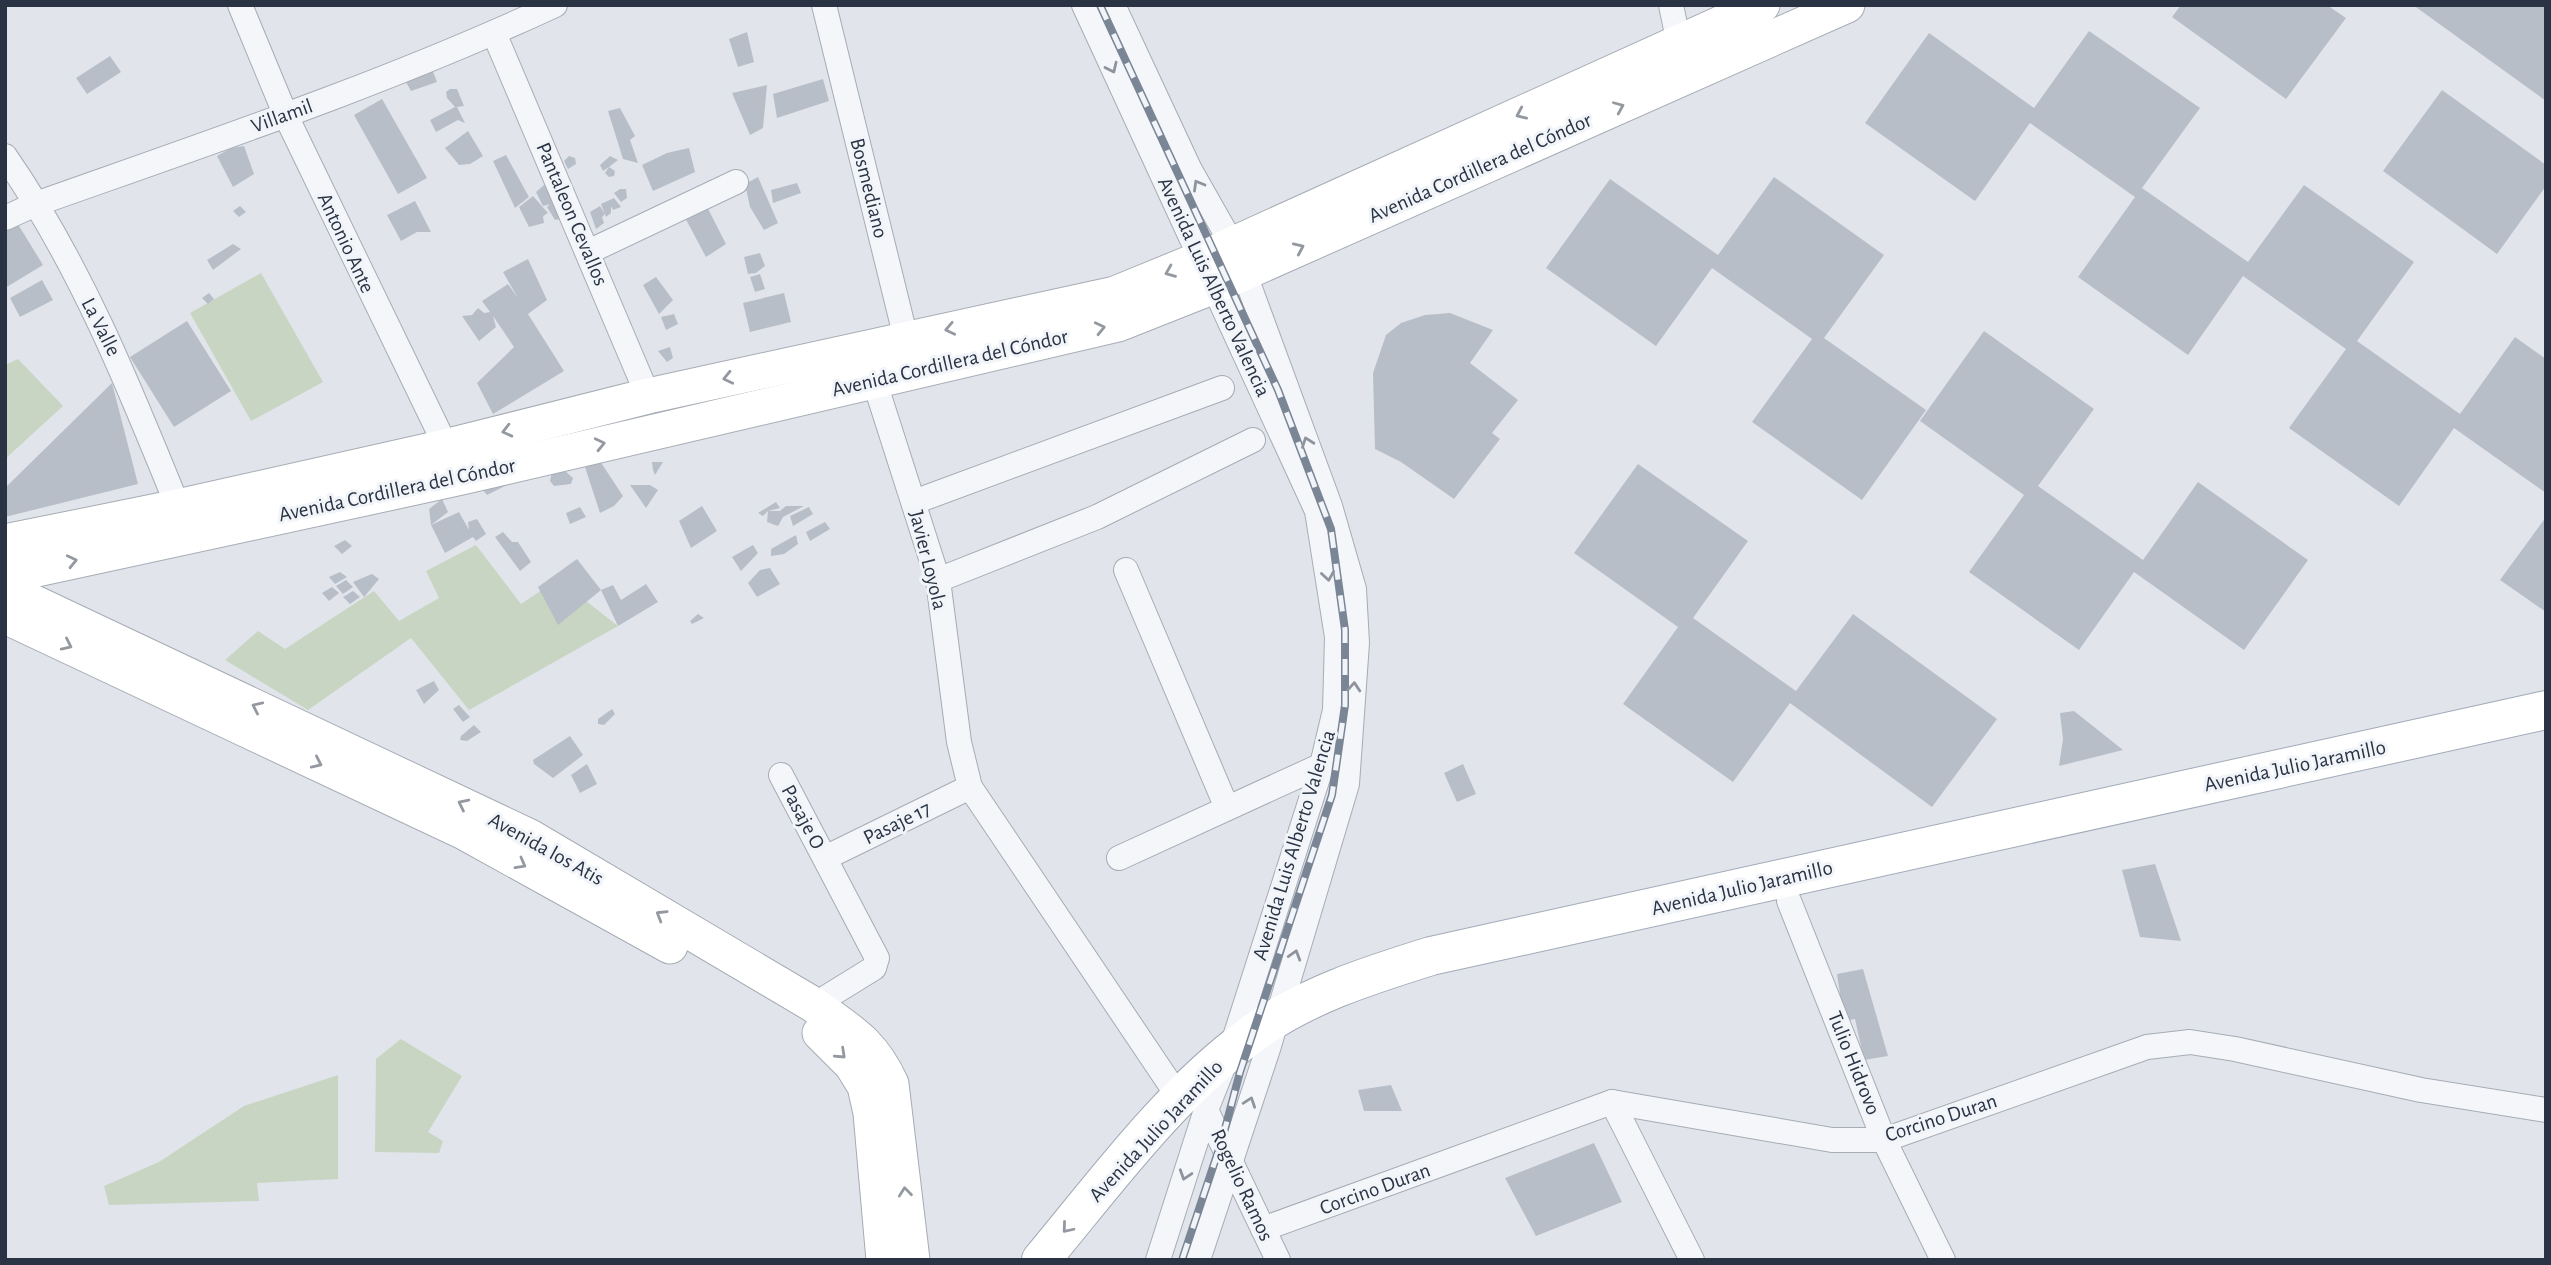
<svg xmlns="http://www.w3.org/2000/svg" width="2551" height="1265" font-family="'Alegreya Sans',sans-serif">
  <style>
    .green { fill: #c7d5c2 }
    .building { fill: #b8bec8 }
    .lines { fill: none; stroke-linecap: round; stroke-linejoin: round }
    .street-casing { stroke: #a6acb5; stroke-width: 26 }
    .secondary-casing { stroke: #a6acb5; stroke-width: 37 }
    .primary-casing { stroke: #a0aab7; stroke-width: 40 }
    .street { stroke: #f4f6f9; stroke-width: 24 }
    .secondary { stroke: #fff; stroke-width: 35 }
    .primary { stroke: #fff; stroke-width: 38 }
    .rail-casing { stroke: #7a8595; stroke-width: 8 }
    .rail { stroke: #f1f4f8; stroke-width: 5; stroke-dasharray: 16; stroke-linecap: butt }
    .oneway { stroke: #8e949e }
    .oneway2 { stroke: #9499a1 }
    .labels { text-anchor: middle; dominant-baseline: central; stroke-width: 6; stroke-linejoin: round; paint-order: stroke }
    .street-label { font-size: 21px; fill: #293343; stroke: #f1f4f8 }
  </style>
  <rect width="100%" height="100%" fill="#e1e5eb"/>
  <g class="green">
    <path d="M261,273L323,382L251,421L190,313Z"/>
    <path d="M18,359L63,406L5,459V365Z"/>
    <path d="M476,545L521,604L558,579L618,626L469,710L411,638L308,710L225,660L258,631L285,649L374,591L399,621L439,598L426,571Z"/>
    <path d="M401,1039L462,1076L428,1132L443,1141L439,1153L375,1152L376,1059Z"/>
    <path d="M338,1075V1179L257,1183L259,1201L109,1205L104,1186L159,1162L244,1106Z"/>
  </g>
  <g class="building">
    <path d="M2181,5H2327L2346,18L2286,99L2172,17Z"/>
    <path d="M2413,5H2546V101Z"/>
    <path d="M2089,31L2200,108L2142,188L2248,262L2304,185L2414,262L2357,341L2460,414L2515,337L2546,359V493L2454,428L2399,506L2289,428L2346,349L2243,276L2188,355L2078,277L2135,197L2030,123L1975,201L1865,123L1929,33L2034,108Z"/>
    <path d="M747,32L754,62L738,67L729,39Z"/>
    <path d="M110,56L121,72L87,94L76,78Z"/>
    <path d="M429,61L437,82L411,91L402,75Z"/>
    <path d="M823,79L829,101L777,118L773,94Z"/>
    <path d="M767,85L763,128L750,135L732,93Z"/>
    <path d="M450,89H457L464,106L457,107L465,123L458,120L436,132L430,120L455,107L447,98L446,92Z"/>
    <path d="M2442,90L2546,165V186L2497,254L2383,171Z"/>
    <path d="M382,99L427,178L398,194L354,115Z"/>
    <path d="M620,108L635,136L630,140L638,163L623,159L608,111Z"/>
    <path d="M468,131L483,156L470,164L459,165L445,148Z"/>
    <path d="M244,146L254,174L233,187L217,156L231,148Z"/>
    <path d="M689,148L695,172L653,191L642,165L667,153Z"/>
    <path d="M506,155L529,197L515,208L493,161Z"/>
    <path d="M569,156L575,158L576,164L568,169L564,161Z"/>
    <path d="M610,156L618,160L609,167L615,171L614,176L609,177L605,173L609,167L603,171L600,165Z"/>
    <path d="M758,177L778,223L764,230L750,207L745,184Z"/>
    <path d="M1774,177L1884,255L1824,338L1926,410L1862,500L1752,422L1812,339L1712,268L1656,346L1546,268L1610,179L1718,255Z"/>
    <path d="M797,183L801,193L773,203L771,190Z"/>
    <path d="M544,185L553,189L560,219L555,220L547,207L550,204L543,206L536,192Z"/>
    <path d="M620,189H626L627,198L621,202L614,193Z"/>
    <path d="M533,196L548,213L543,216L544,223L529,227L519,207Z"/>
    <path d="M614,198L621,207L613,210L611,206V213L606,217L601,204Z"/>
    <path d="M703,199L726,244L706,257L682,212Z"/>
    <path d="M415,201L431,232H417L401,241L387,215Z"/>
    <path d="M240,206L246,212L239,217L233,211Z"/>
    <path d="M600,206L605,214L602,217L604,223L596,229L590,212Z"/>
    <path d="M16,221L43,265L5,288V227Z"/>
    <path d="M233,244L241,249L213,270L207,260Z"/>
    <path d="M760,253L765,266L756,273L748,274L744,257Z"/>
    <path d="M528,259L547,300L528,314L564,371L493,414L477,383L514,347L493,316L496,327L479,341L462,316L472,315L478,308L484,313L490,312L482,301L508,284L518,298L503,272Z"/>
    <path d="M760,274L765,289L755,292L750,277Z"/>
    <path d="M656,277L673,300L659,314L643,285Z"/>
    <path d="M42,280L53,300L20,317L10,298Z"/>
    <path d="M209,293L214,299L208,304L202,298Z"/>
    <path d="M784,293L791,322L750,332L743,303Z"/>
    <path d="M1450,313L1493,330L1470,363L1518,400L1492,433L1500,439L1454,499L1401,462L1375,449L1373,373L1386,335L1401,323L1425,315Z"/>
    <path d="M674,314L678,324L666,330L661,317Z"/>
    <path d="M187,321L231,391L174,427L130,357Z"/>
    <path d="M1984,331L2094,409L2038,486L2143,560L2198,482L2308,560L2244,650L2134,572L2079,650L1969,572L2024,495L1920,421Z"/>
    <path d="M670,347L673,358L667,362L658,351Z"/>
    <path d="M112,383L138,484L5,517V488Z"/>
    <path d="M598,458L623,496L614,506L600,513L584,464Z"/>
    <path d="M652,462H663L655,475L653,470Z"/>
    <path d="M1638,464L1748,541L1693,618L1796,691L1853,614L1997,719L1932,807L1790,703L1733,782L1623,704L1678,627L1574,553Z"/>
    <path d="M565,471L573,478L571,484L554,486L550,481L552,472Z"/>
    <path d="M513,482L487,495L482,489Z"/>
    <path d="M630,485H650L658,490L646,508Z"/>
    <path d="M442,499L448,512L431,525L429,509Z"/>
    <path d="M776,502L780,508L768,511L763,516L758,513Z"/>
    <path d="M702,506L717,531L691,548L679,521Z"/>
    <path d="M786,506H804L783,517L778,526L767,522L768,511H780Z"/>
    <path d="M580,507L586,517L570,524L566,513Z"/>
    <path d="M809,507L813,514L793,526L790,516Z"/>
    <path d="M459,512L469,530L468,522L477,519L486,534L476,541L473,537L445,553L431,525Z"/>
    <path d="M2546,517V612L2500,580Z"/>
    <path d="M825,522L830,529L810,541L806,532Z"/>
    <path d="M503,532L512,542H518L531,562L520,571L495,537Z"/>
    <path d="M796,535L798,544L784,554L771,556V549Z"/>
    <path d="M345,540L352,546L342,554L334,546Z"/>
    <path d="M753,545L758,553L741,571L732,557Z"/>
    <path d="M577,559L601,590L558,625L538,587Z"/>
    <path d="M770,568L780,584L757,597L748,583L760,570Z"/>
    <path d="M340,572L347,577L335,584L329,577Z"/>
    <path d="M372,574L379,579L364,597L353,582Z"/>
    <path d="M346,580L353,587L343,594L336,586Z"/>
    <path d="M646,584L658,602L618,626L601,590L613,585L621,600Z"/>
    <path d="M332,587L339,593L329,601L322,593Z"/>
    <path d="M353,591L360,597L350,604L343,597Z"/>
    <path d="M698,614L704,618L692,624L690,621Z"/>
    <path d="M434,681L439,690L424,704L416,690Z"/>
    <path d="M459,705L470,717L463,722L453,709Z"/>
    <path d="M612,709L615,714L604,725L598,724V719Z"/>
    <path d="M2074,711L2123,750L2059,766L2063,739L2060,713Z"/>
    <path d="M474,725L481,732L467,741L460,740L461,736Z"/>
    <path d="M570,736L583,755L553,778L534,764L533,760Z"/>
    <path d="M587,764L597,784L580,793L571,775Z"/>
    <path d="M1463,764L1476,794L1457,802L1444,773Z"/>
    <path d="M2155,864L2181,941L2140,937L2122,870Z"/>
    <path d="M1863,969L1888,1056L1864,1060L1855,1019L1844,1021L1837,974Z"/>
    <path d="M1391,1085L1402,1111H1364L1358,1090Z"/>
    <path d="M1594,1143L1622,1202L1536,1236L1505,1178Z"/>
  </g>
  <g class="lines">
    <g class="street-casing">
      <g id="street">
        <path d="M240,5L286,116L453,461"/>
        <path d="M824,5L910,355"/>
        <path d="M1084,5L1317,511L1337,637L1335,710L1322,765L1235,1037L1206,1110L1158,1260"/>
        <path d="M1113,5L1190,170L1232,244L1244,272L1330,506L1354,589L1357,643L1347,784L1268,1049L1198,1260"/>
        <path d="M1671,5L1679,44"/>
        <path d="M494,33L648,396"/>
        <path d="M5,156C80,264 129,386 178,507"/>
        <path d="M5,218L36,204C211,142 387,83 555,5"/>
        <path d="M588,252L736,182"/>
        <path d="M874,380L938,580L959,742L970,787L1180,1099"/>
        <path d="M914,502L1222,388"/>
        <path d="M1126,570L1227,808"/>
        <path d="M938,580L1097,517L1253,440"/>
        <path d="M781,775L877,958L874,968L814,1005"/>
        <path d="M825,858L970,787"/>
        <path d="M1119,858L1322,765"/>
        <path d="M1789,901L1884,1140L1943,1260"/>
        <path d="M1612,1102L1692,1260"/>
        <path d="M1206,1110L1278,1260"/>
        <path d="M1263,1229L1612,1102L1832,1140H1884L2147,1047L2190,1042L2235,1049L2421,1090L2546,1110"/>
      </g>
    </g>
    <g class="secondary-casing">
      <g id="secondary">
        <path d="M5,542L178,507L445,447L648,396L1115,294L1203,258L1762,5"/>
        <path d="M5,576L462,477L1118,324L1214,286L1847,5"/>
        <path d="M5,589L530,837L814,1005C850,1031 872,1042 891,1084L912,1260"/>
        <path d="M5,616L464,832L670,946"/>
        <path d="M820,1033L852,1065L865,1086L871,1113L884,1260"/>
      </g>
    </g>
    <g class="primary-casing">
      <path id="primary" d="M1041,1260C1106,1182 1169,1095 1251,1035C1303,996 1370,975 1431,956L2546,710"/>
    </g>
    <use href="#street" class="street"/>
    <use href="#secondary" class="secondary"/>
    <use href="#primary" class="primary"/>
    <g class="rail-casing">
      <path id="rail" d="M1100,5L1278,390L1331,529L1345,630V705L1332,795L1240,1072L1222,1140L1182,1260"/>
    </g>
    <use href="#rail" class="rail"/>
  </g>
  <defs><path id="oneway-chevron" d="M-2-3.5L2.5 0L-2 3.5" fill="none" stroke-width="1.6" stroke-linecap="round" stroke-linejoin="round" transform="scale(1.75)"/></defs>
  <g class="oneway">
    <use href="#oneway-chevron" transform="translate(1112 68) rotate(65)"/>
    <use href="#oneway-chevron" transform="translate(1198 185) rotate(-120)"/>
    <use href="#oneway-chevron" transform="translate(1307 442) rotate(-110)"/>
    <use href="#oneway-chevron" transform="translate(1328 576) rotate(81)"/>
    <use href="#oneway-chevron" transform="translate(1354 687) rotate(-86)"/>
    <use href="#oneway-chevron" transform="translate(1295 955) rotate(-73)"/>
    <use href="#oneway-chevron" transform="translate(1250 1102) rotate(-71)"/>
    <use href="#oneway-chevron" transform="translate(1185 1175) rotate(108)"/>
  </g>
  <g class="oneway2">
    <use href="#oneway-chevron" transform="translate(1619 107) rotate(-23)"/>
    <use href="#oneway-chevron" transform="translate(1521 114) rotate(156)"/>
    <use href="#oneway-chevron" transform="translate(1299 248) rotate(-24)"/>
    <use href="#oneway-chevron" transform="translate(1170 272) rotate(158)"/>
    <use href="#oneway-chevron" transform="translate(1100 328) rotate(-13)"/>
    <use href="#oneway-chevron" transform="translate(950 329) rotate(168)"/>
    <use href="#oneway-chevron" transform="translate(728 378) rotate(167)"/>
    <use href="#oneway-chevron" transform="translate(507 431) rotate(166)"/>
    <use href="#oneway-chevron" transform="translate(600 444) rotate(-13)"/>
    <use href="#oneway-chevron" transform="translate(72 561) rotate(-13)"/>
    <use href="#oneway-chevron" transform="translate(67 645) rotate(25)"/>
    <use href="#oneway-chevron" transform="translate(257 707) rotate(-155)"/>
    <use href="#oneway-chevron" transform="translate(317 763) rotate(25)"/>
    <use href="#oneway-chevron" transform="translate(463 804) rotate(-154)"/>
    <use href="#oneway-chevron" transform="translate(521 864) rotate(29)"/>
    <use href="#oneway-chevron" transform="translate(661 915) rotate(-149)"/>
    <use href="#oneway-chevron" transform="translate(841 1054) rotate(43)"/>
    <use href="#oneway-chevron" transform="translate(905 1192) rotate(-96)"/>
    <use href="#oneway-chevron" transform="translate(1067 1228) rotate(130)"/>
  </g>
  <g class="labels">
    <g class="street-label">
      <text transform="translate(282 116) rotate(-20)">Villamil</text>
      <text transform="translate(1480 168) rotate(-24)">Avenida Cordillera del Cóndor</text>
      <text transform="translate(869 188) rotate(76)">Bosmediano</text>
      <text transform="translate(572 214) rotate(67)">Pantaleon Cevallos</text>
      <text transform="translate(346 243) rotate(65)">Antonio Ante</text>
      <text transform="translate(1214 287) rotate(65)">Avenida Luis Alberto Valencia</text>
      <text transform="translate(101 327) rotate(63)">La Valle</text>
      <text transform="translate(950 363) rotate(-13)">Avenida Cordillera del Cóndor</text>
      <text transform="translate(397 490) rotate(-12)">Avenida Cordillera del Cóndor</text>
      <text transform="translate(928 560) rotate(76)">Javier Loyola</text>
      <text transform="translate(2295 766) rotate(-12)">Avenida Julio Jaramillo</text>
      <text transform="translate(803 817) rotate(62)">Pasaje O</text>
      <text transform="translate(897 823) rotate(-26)">Pasaje 17</text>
      <text transform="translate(1294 845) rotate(-73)">Avenida Luis Alberto Valencia</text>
      <text transform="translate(546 849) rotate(29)">Avenida los Atis</text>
      <text transform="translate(1742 888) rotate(-13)">Avenida Julio Jaramillo</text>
      <text transform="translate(1854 1063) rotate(68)">Tulio Hidrovo</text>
      <text transform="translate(1941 1118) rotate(-18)">Corcino Duran</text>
      <text transform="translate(1156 1131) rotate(-47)">Avenida Julio Jaramillo</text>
      <text transform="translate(1242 1185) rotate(65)">Rogelio Ramos</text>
      <text transform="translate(1375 1189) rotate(-20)">Corcino Duran</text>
    </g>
  </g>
  <rect width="2551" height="1265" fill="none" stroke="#293343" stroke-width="14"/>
</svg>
